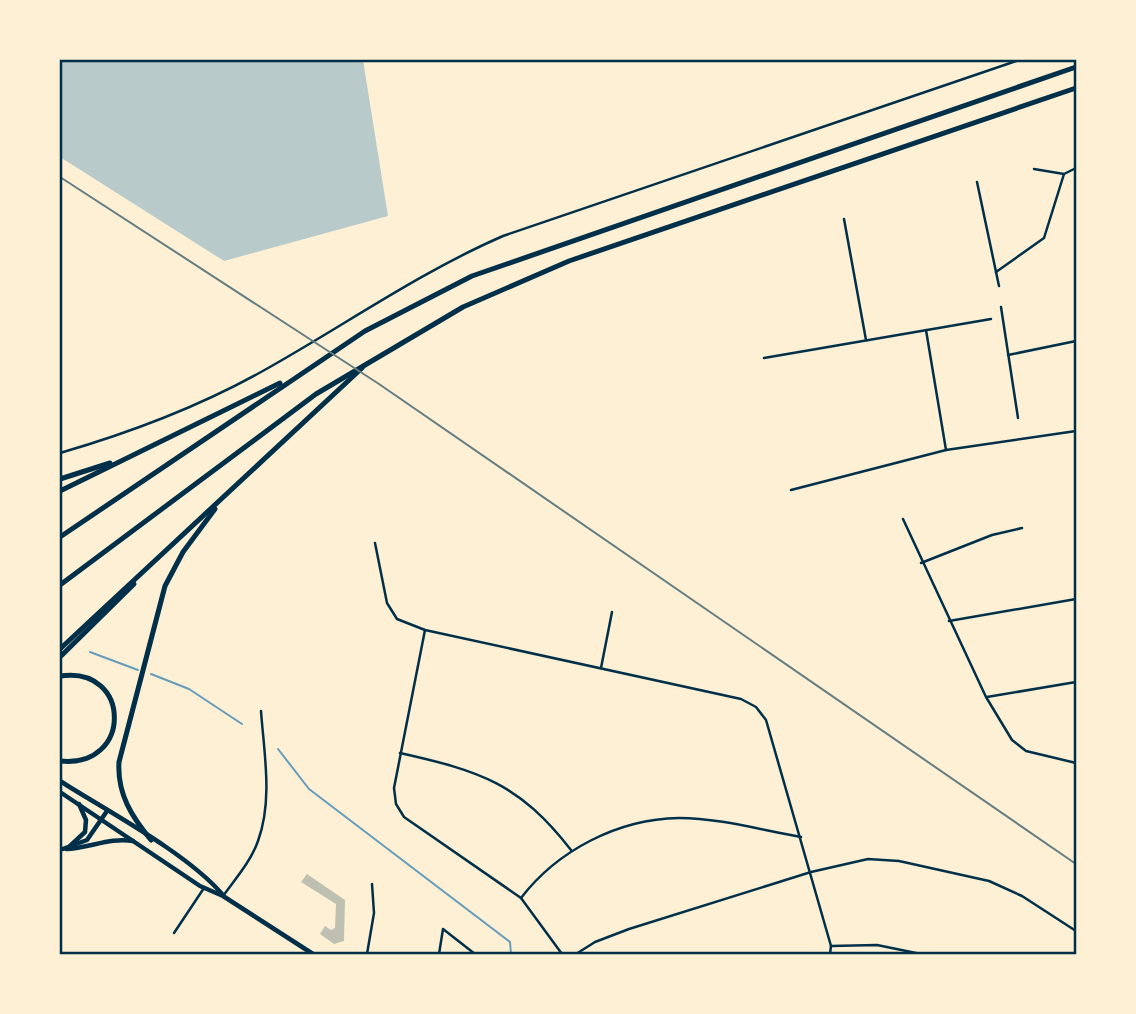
<svg xmlns="http://www.w3.org/2000/svg" width="1136" height="1014" font-family="Montserrat,sans-serif">
  <style>
    .green { fill: #b9caca }
    .lines { fill: none; stroke-linecap: round; stroke-linejoin: round }
    .stream { stroke: #669bbc; stroke-width: 2 }
    .building { fill: #bec0b2 }
    .minor { stroke: #003049; stroke-width: 2.5 }
    .primary { stroke: #003049; stroke-width: 4.5 }
    .motorway { stroke: #003049; stroke-width: 5 }
    .rail { stroke: #657d81; stroke-width: 2 }
    .neatline { fill: none; stroke: #003049; stroke-width: 2.5 }
  </style>
  <rect width="100%" height="100%" fill="#fdf0d5"/>
  <path class="green" d="M60,60H363L388,216L224,261L60,157Z"/>
  <g class="lines">
    <g class="stream">
      <path d="M90,652L138,670"/>
      <path d="M151,674L189,689L242,724"/>
      <path d="M278,749L309,789L510,942L511,954"/>
    </g>
  </g>
  <path class="building" d="M307,874L345,900L344,941L334,944L320,934L325,926L331,930L335,928L336,904L301,882Z"/>
  <g class="lines">
    <g class="minor">
      <path d="M1034,169L1064,174"/>
      <path d="M977,182L999,286"/>
      <path d="M844,219L866,340"/>
      <path d="M996,272L1044,238L1064,174L1076,168"/>
      <path d="M1001,307L1018,418"/>
      <path d="M926,330L946,450"/>
      <path d="M1008,355L1076,341"/>
      <path d="M764,358L991,319"/>
      <path d="M60,453C129,433 198,407 261,372C342,327 418,273 503,236L1019,60"/>
      <path d="M791,490L946,450L1076,431"/>
      <path d="M903,519L986,697L1012,740L1026,751L1076,763"/>
      <path d="M375,543L387,603L397,619L425,630L741,699L756,707L766,720L831,946L830,954"/>
      <path d="M921,563L992,535L1022,528"/>
      <path d="M949,621L1076,599"/>
      <path d="M425,630L394,788L396,804L404,817L521,898L562,954"/>
      <path d="M601,668L612,612"/>
      <path d="M987,697L1076,682"/>
      <path d="M400,753C480,771 519,783 571,850"/>
      <path d="M223,896C236,878 251,861 258,841C273,800 264,753 261,711"/>
      <path d="M521,898C557,851 617,819 679,818C719,818 761,830 801,837"/>
      <path d="M174,933L204,888"/>
      <path d="M831,946L877,945L921,954"/>
      <path d="M367,954L374,913L372,884"/>
      <path d="M439,954L443,929L475,954"/>
      <path d="M576,954L595,942L629,929L811,872L868,859L899,861L989,881L1022,896L1076,931"/>
    </g>
    <g class="primary">
      <path d="M60,781C107,811 187,853 222,894"/>
      <path d="M60,792L200,886L223,896L313,954"/>
      <path d="M70,846L85,832L86,820L79,804"/>
      <path d="M66,849C90,848 110,837 133,841"/>
      <path d="M60,850L87,840L107,811"/>
    </g>
    <g class="motorway">
      <path d="M60,479L110,463"/>
      <path d="M60,491L280,383"/>
      <path d="M60,537L365,331L472,276L1076,67"/>
      <path d="M60,585L316,394L463,307L569,261L1076,88"/>
      <path d="M60,649L362,368"/>
      <path d="M60,657L134,584"/>
      <path d="M60,676C132,665 133,769 60,761"/>
      <path d="M151,840C132,817 117,794 119,762L165,586L183,552L215,509"/>
    </g>
    <path class="rail" d="M60,177L379,384L1076,864"/>
  </g>
  <rect width="1136" height="1014" fill="none" stroke="#fdf0d5" stroke-width="122"/>
  <rect x="61" y="61" width="1014" height="892" class="neatline"/>
</svg>
